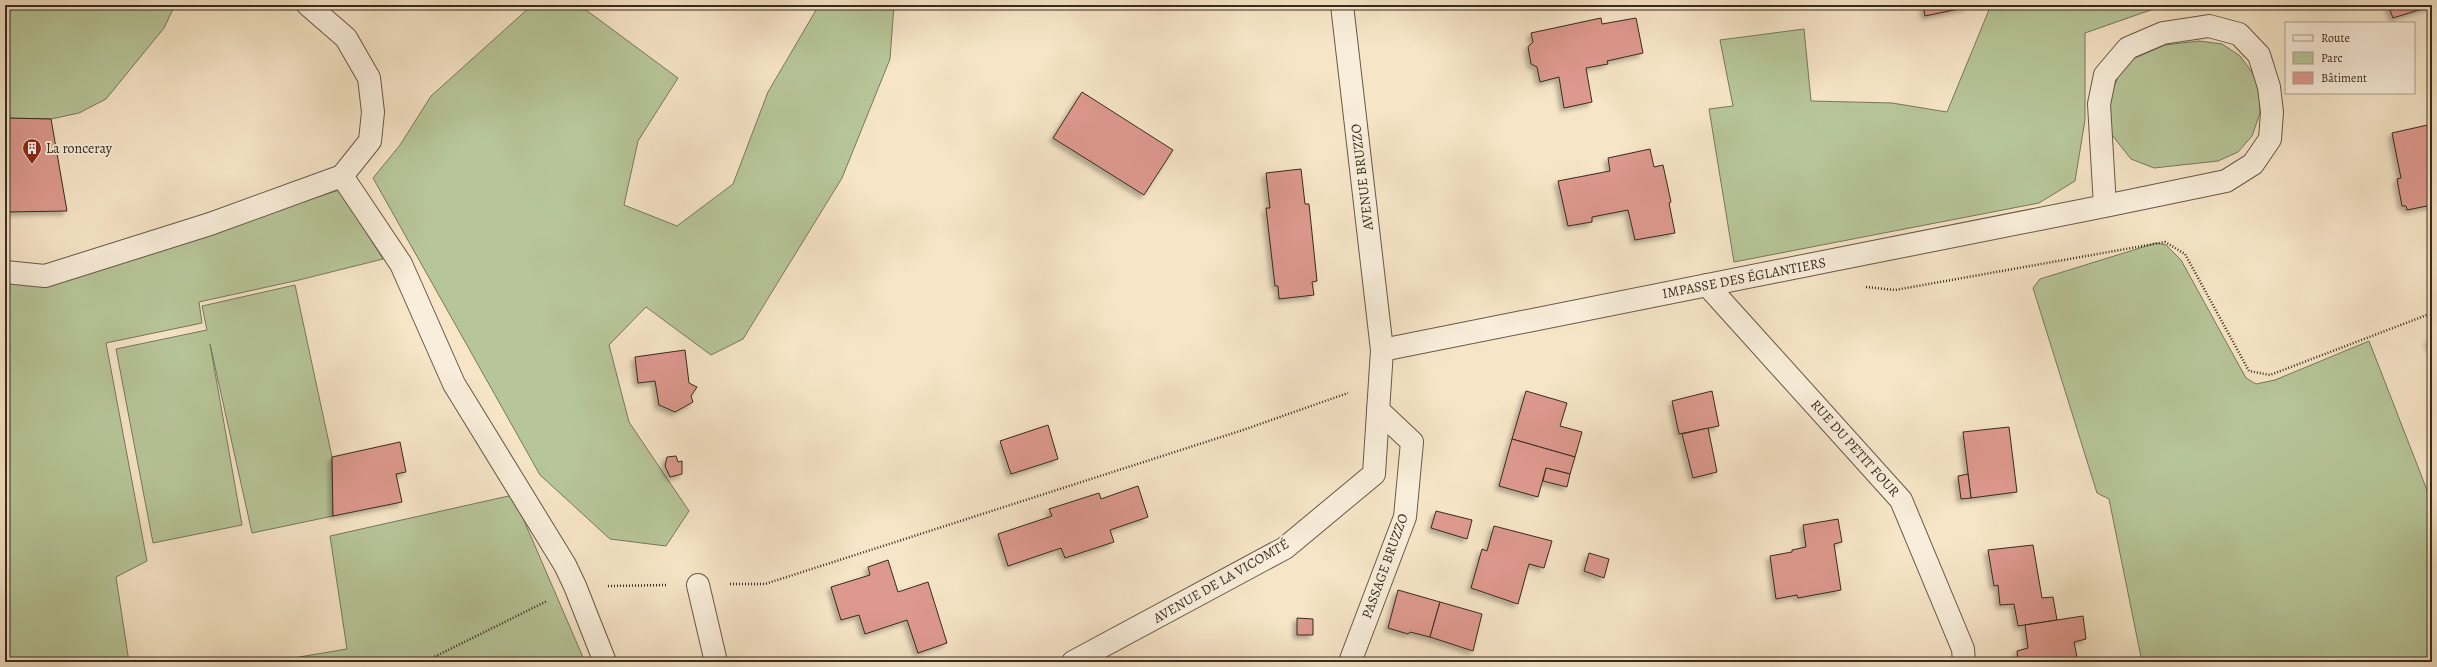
<svg xmlns="http://www.w3.org/2000/svg" width="2437" height="667" font-family="Alegreya,serif">
  <style>
    .green { fill: #b7c699; stroke: #77785c }
    .building { fill: #dd998e; stroke: #372a1e; filter: url(#shadow) }
    .lines { fill: none; stroke-linecap: round; stroke-linejoin: round }
    .service-casing { stroke: #675948; stroke-width: 24 }
    .minor-casing { stroke: #675948; stroke-width: 24 }
    .path { stroke: #372a1e; stroke-width: 2.5; stroke-dasharray: 1 2; stroke-linecap: butt }
    .service { stroke: #f9eedb; stroke-width: 22 }
    .minor { stroke: #f9eedb; stroke-width: 22 }
    .labels { text-anchor: middle; dominant-baseline: central; stroke-width: 4; stroke-linejoin: round; paint-order: stroke }
    .poi-label { font-size: 14px; fill: #372a1e; stroke: #f9eedb; text-anchor: start }
    .street-label { font-size: 14px; fill: #372a1e; stroke: #f9eedb }
  </style>
  <defs>
    <filter id="shadow"><feDropShadow dx="-3.5" dy="3.5" stdDeviation="2" flood-color="#0004"/></filter>
  </defs>
  <rect width="100%" height="100%" fill="#f6e5c7"/>
  <filter id="stains"><feTurbulence type="fractalNoise" baseFrequency=".005" numOctaves="4"/><feColorMatrix values="0 0 0 0 .2 0 0 0 0 .09 0 0 0 0 .02 0 0 0 .5 -.17"/></filter>
  <radialGradient id="worn" r=".72"><stop offset=".6" stop-color="#630" stop-opacity="0"/><stop offset="1" stop-color="#630" stop-opacity=".3"/></radialGradient>
  <g class="green">
    <path d="M5,5H175L164,28L106,99L79,113L51,119L5,118Z"/>
    <path d="M819,5H894L890,59L842,178L743,339L711,355L646,307L609,345L629,422L689,511L666,546L610,539L540,475L373,178L400,145L431,96L530,7L586,10L678,78L638,141L624,205L677,226L733,184L768,92Z"/>
    <path d="M1991,5H2165L2085,33V120L2075,181L2039,203L1734,262L1709,109L1733,106L1720,40L1804,29L1811,101L1892,103L1947,112Z"/>
    <path d="M2199,41L2222,44L2240,56L2254,75L2260,94V113L2252,136L2238,152L2218,161L2154,168L2131,159L2112,135L2108,102L2120,72L2135,58L2165,45Z"/>
    <path d="M339,190L383,259L299,280L199,302L202,323L106,343L147,561L116,577L129,662H5V280L48,285Z"/>
    <path d="M2156,243L2166,245L2181,260L2246,378L2256,384L2275,380L2369,341L2432,503V662H2142L2109,499L2097,493L2033,288L2040,279Z"/>
    <path d="M295,285L332,457L333,516L252,533L210,344L242,525L153,543L116,349L207,330L202,306Z"/>
    <path d="M513,495L585,662H269L347,649L330,536Z"/>
  </g>
  <g class="building">
    <path d="M1923,5H1968V7L1925,16Z"/>
    <path d="M2388,5H2432V6L2393,18Z"/>
    <path d="M1601,18L1602,24L1636,18L1643,53L1607,61L1608,64L1586,68L1592,102L1564,108L1559,77L1540,82L1537,67L1531,64L1528,47L1533,42L1531,33Z"/>
    <path d="M1082,92L1173,150L1144,195L1053,138Z"/>
    <path d="M5,118L51,119L67,211L5,212Z"/>
    <path d="M2432,124V205L2407,210L2406,206H2402L2397,179L2401,178L2392,133Z"/>
    <path d="M1650,149L1654,167L1663,165L1671,202L1669,203L1675,233L1635,240L1628,210L1592,217V222L1568,226L1558,181L1610,171L1608,158Z"/>
    <path d="M1301,169L1305,204H1309L1317,281L1312,282L1314,295L1279,299L1278,286H1275L1266,208H1270L1266,173Z"/>
    <path d="M2432,339V350L2428,341Z"/>
    <path d="M685,350L689,383L697,387L691,396L693,402L675,412L659,405L655,381L638,383L635,357Z"/>
    <path d="M1526,391L1567,403L1560,426L1582,432L1575,457L1512,439Z"/>
    <path d="M1712,391L1719,426L1679,434L1672,401Z"/>
    <path d="M1048,425L1058,459L1011,474L1000,441Z"/>
    <path d="M2009,427L2017,492L1971,498L1963,432Z"/>
    <path d="M1708,428L1717,472L1693,478L1682,434Z"/>
    <path d="M1512,439L1575,457L1570,474L1546,468L1538,497L1499,486Z"/>
    <path d="M400,442L406,472L396,474L402,502L333,516L332,457Z"/>
    <path d="M676,456L678,462L682,461V474L670,477L665,466L667,457Z"/>
    <path d="M1546,468L1570,474L1567,487L1543,481Z"/>
    <path d="M1968,474L1971,498L1961,499L1958,476Z"/>
    <path d="M1138,486L1148,517L1110,530L1114,542L1065,558L1061,548L1008,566L998,534L1052,516L1049,509L1099,493L1101,499Z"/>
    <path d="M1436,511L1472,520L1467,539L1431,528Z"/>
    <path d="M1838,519L1842,542L1834,544L1841,590L1798,598L1797,595L1776,599L1770,556L1792,552V550L1806,547L1803,525Z"/>
    <path d="M1494,526L1552,541L1544,568L1529,564L1518,604L1471,588L1482,549L1487,551Z"/>
    <path d="M2033,545L2042,598L2053,597L2057,620L2018,626L2014,604L2000,605L1998,585L1994,586L1988,550Z"/>
    <path d="M1589,553L1609,559L1604,578L1584,571Z"/>
    <path d="M888,560L898,592L928,582L947,643L918,653L907,620L865,634L859,615L841,620L831,587L870,575L868,567Z"/>
    <path d="M1398,590L1440,602L1430,637L1410,632L1408,634L1388,628Z"/>
    <path d="M1440,602L1482,614L1473,651L1430,637Z"/>
    <path d="M2083,616L2086,639L2074,642L2078,662H2018L2017,651L2028,648L2025,625Z"/>
    <path d="M1297,618L1313,619V635H1297Z"/>
  </g>
  <g class="lines">
    <g class="service-casing">
      <path id="service" d="M5,272L45,276L210,224L342,176L370,141L373,112L369,78L346,38L308,5"/>
    </g>
    <g class="minor-casing">
      <g id="minor">
        <path d="M342,176L401,264L454,384L565,565L575,586L605,662"/>
        <path d="M1707,285L1901,500L1963,649L1964,662"/>
        <path d="M1382,350L1828,261L2105,206L2226,181L2253,164L2270,139L2272,112L2269,87L2259,55L2239,34L2209,26L2163,33L2128,48L2105,75L2099,104L2105,206"/>
        <path d="M698,585L716,662"/>
        <path d="M1073,662L1285,548L1374,474L1382,350L1342,5"/>
        <path d="M1350,662L1405,517L1412,442L1378,410"/>
      </g>
    </g>
    <g class="path">
      <path d="M1866,287L1895,290L2165,242L2185,254L2249,371L2270,375L2432,313"/>
      <path d="M730,584H765L1243,430L1348,393"/>
      <path d="M608,586L667,585"/>
      <path d="M424,662L547,601"/>
    </g>
    <use href="#service" class="service"/>
    <use href="#minor" class="minor"/>
  </g>
  <defs>
    <g id="building-pin" transform="scale(1)"><path d="M0 17L-7.5 6A9.5 9.5 0 1 1 7.5 6Z" fill="#8f2418" stroke="#f9eedb"/><path d="M-4-6H4V6H1V3H-1V6H-4ZM-2.5-4.3h1.7v1.8h-1.7ZM.8-4.3h1.7v1.8H.8ZM-2.5-1h1.7V.8h-1.7ZM.8-1h1.7V.8H.8Z" fill="#fff"/></g>
  </defs>
  <g fill-rule="evenodd">
    <use href="#building-pin" x="32" y="148"/>
  </g>
  <g class="labels">
    <g class="poi-label">
      <text x="46" y="148">La ronceray</text>
    </g>
    <g class="street-label">
      <text transform="translate(1362 177) rotate(-97)">AVENUE BRUZZO</text>
      <text transform="translate(1744 278) rotate(-11)">IMPASSE DES ÉGLANTIERS</text>
      <text transform="translate(1855 448) rotate(48)">RUE DU PETIT FOUR</text>
      <text transform="translate(1385 566) rotate(-70)">PASSAGE BRUZZO</text>
      <text transform="translate(1221 581) rotate(-30)">AVENUE DE LA VICOMTÉ</text>
    </g>
  </g>
  <rect width="2437" height="667" fill="none" stroke="#f6e5c7" stroke-width="20"/>
  <rect x="6" y="6" width="2425" height="655" fill="none" stroke="#372a1e" stroke-width="2"/>
  <rect x="10" y="10" width="2417" height="647" fill="none" stroke="#372a1e"/>
  <rect x="2285" y="22" width="130" height="72" fill="#f9eedb" stroke="#aba08f"/>
  <rect x="2293" y="35" width="20" height="6" fill="#f9eedb" stroke="#aba08f"/>
  <text x="2321" y="42" font-size="12" fill="#372a1e">Route</text>
  <rect x="2293" y="52" width="20" height="12" fill="#b7c699" stroke="#aba08f"/>
  <text x="2321" y="62" font-size="12" fill="#372a1e">Parc</text>
  <rect x="2293" y="72" width="20" height="12" fill="#dd998e" stroke="#aba08f"/>
  <text x="2321" y="82" font-size="12" fill="#372a1e">Bâtiment</text>
  <rect width="100%" height="100%" filter="url(#stains)"/>
  <rect width="100%" height="100%" fill="url(#worn)"/>
</svg>
